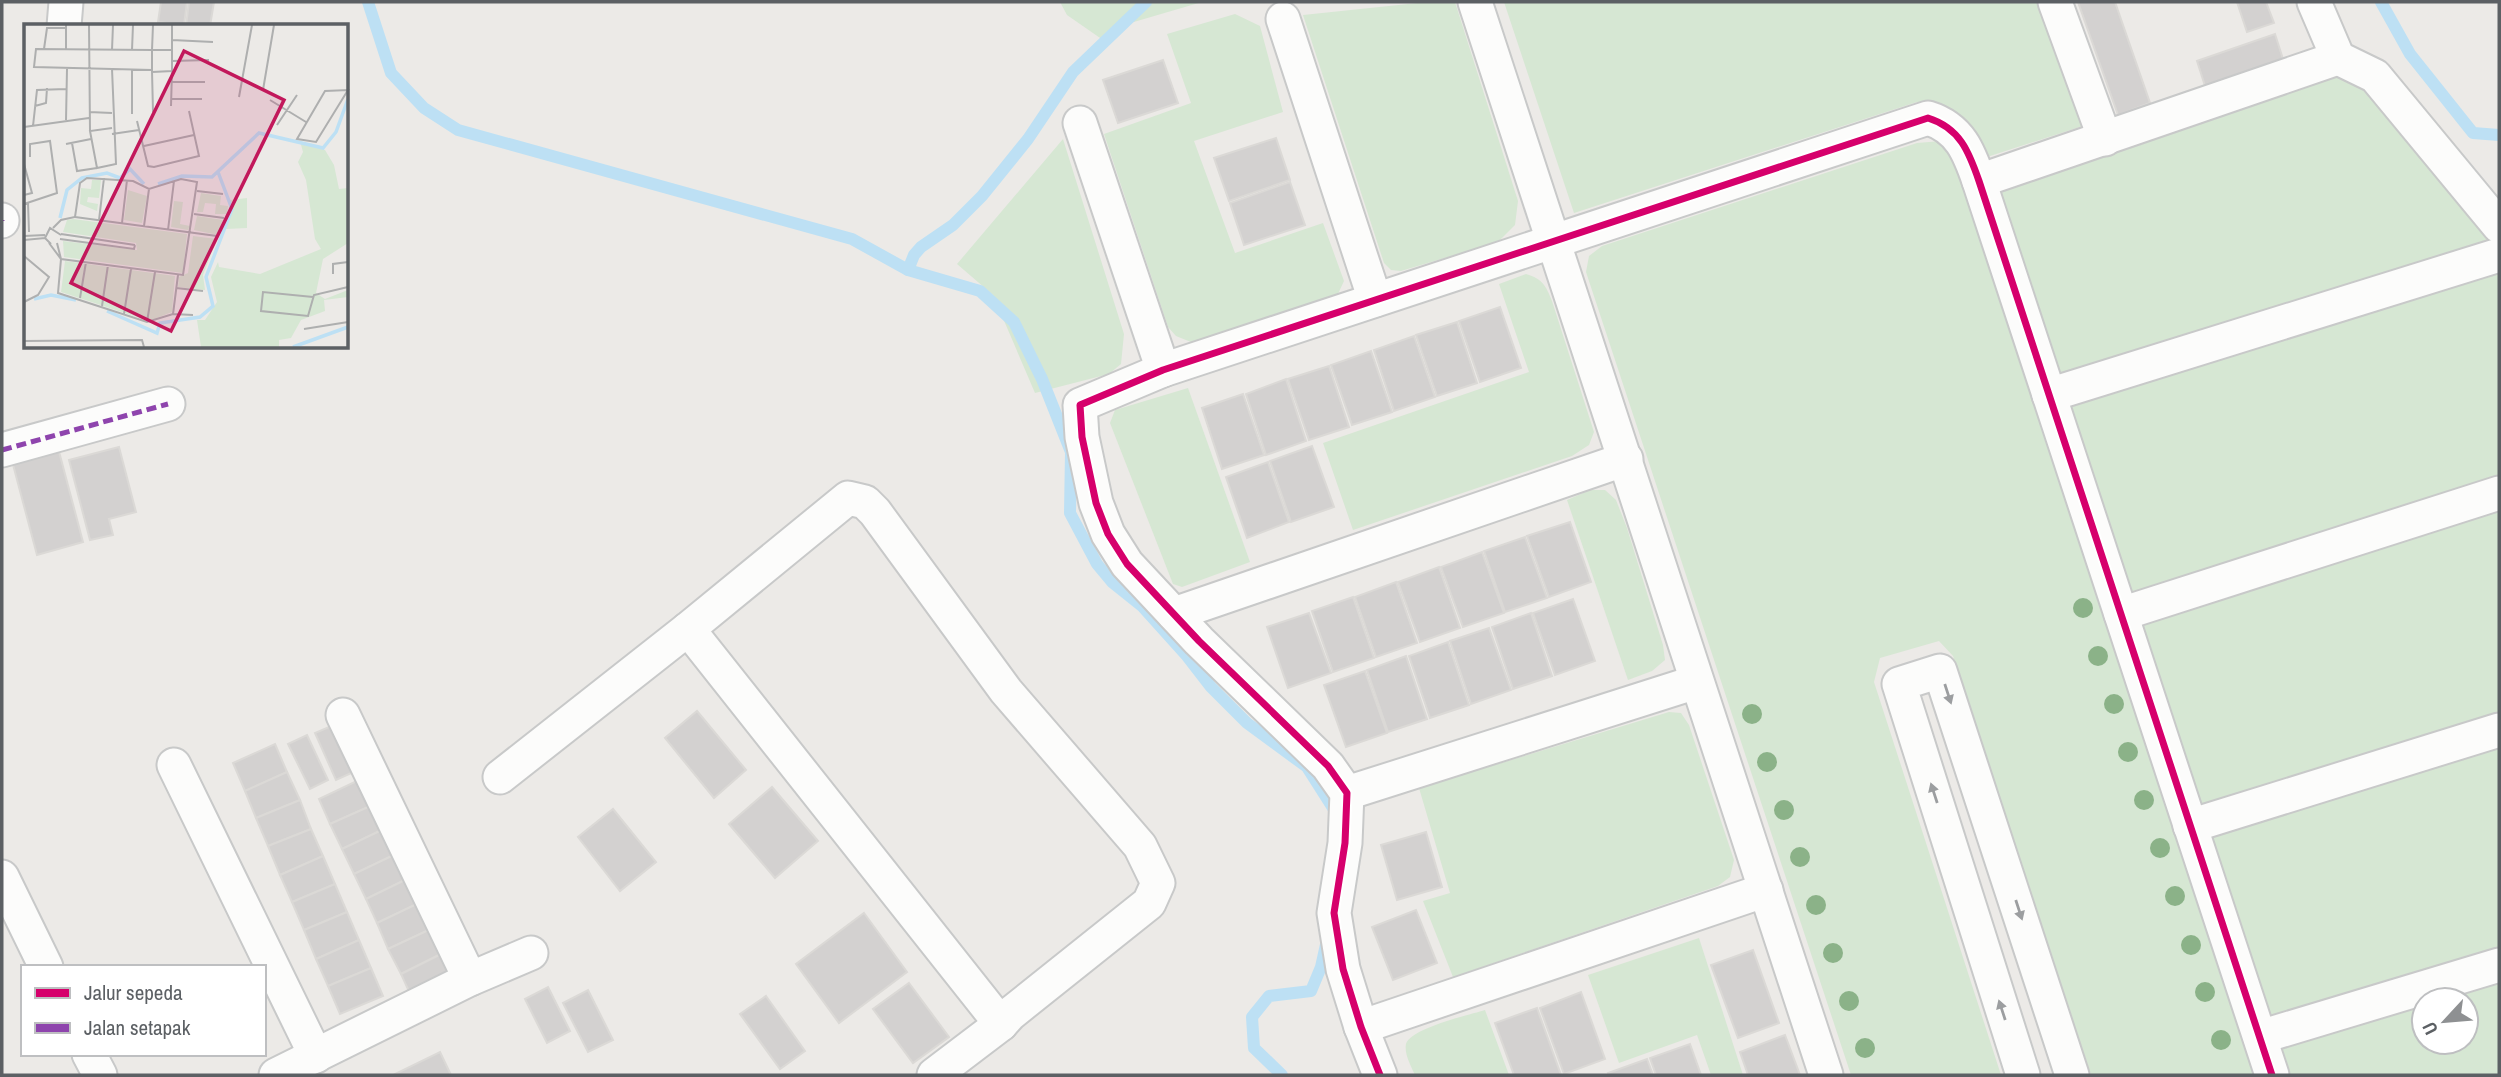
<svg xmlns="http://www.w3.org/2000/svg" width="2501" height="1077" font-family="'Archivo Narrow',sans-serif">
  <style>
    .green { fill: #d6e7d3; fill-rule: evenodd }
    .lines { fill: none; stroke-linecap: round; stroke-linejoin: round }
    .stream { stroke: #bde0f4; stroke-width: 12 }
    .building { fill: #d3d1d0; stroke: #dbd9d6; stroke-width: 2 }
    .street-casing { stroke: #c8c9c9; stroke-width: 37 }
    .street { stroke: #fcfcfb; stroke-width: 33 }
    .quiet { stroke: #8e44ad; stroke-width: 5; stroke-dasharray: 10 5; stroke-linecap: butt }
    .cycleway-casing { stroke: #fff; stroke-width: 11 }
    .cycleway { stroke: #d6006c; stroke-width: 7 }
    .tree { fill: #8bb288 }
    .oneway { fill: #9c9ea0 }
    .inset-river { fill: none; stroke: #bde0f4; stroke-width: 3.5 }
    .inset-road { fill: none; stroke: #aeafaf; stroke-width: 2 }
    .view { fill: #c2185b; fill-opacity: 0.15; stroke: #c2185b; stroke-width: 3.5 }
    .inset-edge { fill: none; stroke: #5c6064; stroke-width: 3.5 }
  </style>
  <rect width="100%" height="100%" fill="#eceae7"/>
  <g class="green">
    <path d="M1060,2H1202L1127,24L1103,40L1067,15Z"/>
    <path d="M1427,2H1455L1518,201L1515,225L1498,242L1401,271L1391,270L1384,263L1303,15Z"/>
    <path d="M1504,2H2041L2086,125L1987,157L1938,106L1917,102L1574,213Z"/>
    <path d="M1235,14L1260,26L1283,112L1194,141L1235,253L1323,223L1344,281L1337,296L1331,299L1191,342L1176,336L1168,327L1104,134L1191,103L1167,34Z"/>
    <path d="M2329,73L2350,76L2369,86L2499,227V1075H2290L2000,202L2004,185ZM2424,1000H2466V1042H2424Z"/>
    <path d="M1063,139L1124,334L1121,364L1109,374L1035,393L993,295L957,264Z"/>
    <path d="M1941,141L1963,169L2254,1075H2091L1953,656L1939,641L1880,658L1874,682L2001,1075H1851L1586,272L1589,256L1602,246L1917,143Z"/>
    <path d="M1526,274C1543,279 1546,286 1552,301L1594,432L1589,445L1572,456L1353,530L1323,443L1529,372L1499,284Z"/>
    <path d="M1188,388L1250,562L1182,587L1173,584L1110,423L1115,410Z"/>
    <path d="M1590,490H1605L1616,500L1627,528L1663,645L1665,660L1652,671L1628,680L1567,500Z"/>
    <path d="M1669,712L1681,713L1689,725L1734,860L1730,877L1718,886L1453,977L1423,901L1450,893L1419,788Z"/>
    <path d="M1699,938L1743,1075H1711L1697,1035L1619,1063L1588,975Z"/>
    <path d="M1485,1010L1509,1075H1415C1411,1066 1404,1054 1406,1044C1411,1028 1469,1015 1485,1010Z"/>
  </g>
  <g class="lines">
    <g class="stream">
      <path d="M368,2L391,73L424,108L458,130L852,239L908,270L980,291L1014,322L1042,379L1071,452L1070,513L1097,564L1112,582L1142,606L1187,656L1211,687L1247,723L1307,767L1335,811L1334,818"/>
      <path d="M2381,2L2410,54L2473,133L2499,135"/>
      <path d="M908,270L914,255L921,247L953,225L982,196L1028,139L1073,72L1146,2"/>
      <path d="M1282,1075L1254,1048L1252,1017L1269,996L1311,991L1321,967L1327,940"/>
    </g>
  </g>
  <g class="building">
    <path d="M161,2H187L184,25L158,22Z"/>
    <path d="M189,2H214L210,26H186Z"/>
    <path d="M2078,2H2115L2150,103L2118,115Z"/>
    <path d="M2237,2H2266L2274,23L2247,32Z"/>
    <path d="M2275,34L2283,59L2205,86L2197,61Z"/>
    <path d="M1163,60L1178,103L1118,123L1103,80Z"/>
    <path d="M1276,138L1290,180L1229,201L1214,158Z"/>
    <path d="M1290,182L1305,225L1244,245L1230,203Z"/>
    <path d="M1500,307L1521,368L1480,382L1459,321Z"/>
    <path d="M1457,322L1477,383L1437,396L1416,335Z"/>
    <path d="M1414,336L1435,397L1394,411L1374,350Z"/>
    <path d="M1371,351L1392,412L1352,425L1331,365Z"/>
    <path d="M1329,366L1349,427L1309,440L1288,379Z"/>
    <path d="M1286,379L1306,441L1266,455L1246,394Z"/>
    <path d="M1243,394L1264,455L1222,469L1202,408Z"/>
    <path d="M57,444L83,542L37,555L11,457Z"/>
    <path d="M1312,446L1334,507L1291,522L1270,461Z"/>
    <path d="M119,447L136,512L109,519L113,535L90,540L69,460Z"/>
    <path d="M1268,462L1289,522L1247,538L1226,477Z"/>
    <path d="M1570,522L1591,582L1549,597L1527,536Z"/>
    <path d="M1525,537L1547,598L1505,612L1484,551Z"/>
    <path d="M1482,552L1504,613L1463,627L1441,567Z"/>
    <path d="M1439,567L1460,628L1420,642L1398,582Z"/>
    <path d="M1396,582L1417,643L1376,657L1355,597Z"/>
    <path d="M1353,597L1374,658L1333,672L1312,611Z"/>
    <path d="M1573,599L1595,661L1555,675L1533,613Z"/>
    <path d="M1309,613L1331,673L1288,688L1267,627Z"/>
    <path d="M1531,613L1552,676L1513,689L1492,627Z"/>
    <path d="M1489,628L1511,690L1471,704L1450,641Z"/>
    <path d="M1448,642L1469,705L1430,718L1409,656Z"/>
    <path d="M1406,656L1427,719L1388,732L1367,670Z"/>
    <path d="M1365,671L1387,733L1346,747L1324,685Z"/>
    <path d="M697,711L746,770L714,798L665,738Z"/>
    <path d="M336,724L358,770L336,780L315,733Z"/>
    <path d="M307,735L328,780L310,789L288,744Z"/>
    <path d="M275,744L287,772L245,791L233,763Z"/>
    <path d="M287,772L300,800L256,818L245,791Z"/>
    <path d="M365,777L377,803L330,824L319,799Z"/>
    <path d="M772,787L818,841L775,878L729,824Z"/>
    <path d="M300,800L311,829L268,846L256,818Z"/>
    <path d="M377,803L388,827L342,849L330,824Z"/>
    <path d="M613,809L656,862L620,891L578,837Z"/>
    <path d="M388,827L400,852L354,874L342,849Z"/>
    <path d="M311,829L323,856L280,875L268,846Z"/>
    <path d="M1426,832L1442,887L1397,900L1381,845Z"/>
    <path d="M400,852L411,877L366,899L354,874Z"/>
    <path d="M323,856L335,884L292,902L280,875Z"/>
    <path d="M411,877L423,901L377,923L366,899Z"/>
    <path d="M335,884L347,912L304,930L292,902Z"/>
    <path d="M423,901L435,927L388,949L377,923Z"/>
    <path d="M1416,910L1437,963L1393,980L1372,927Z"/>
    <path d="M347,912L359,940L316,959L304,930Z"/>
    <path d="M864,913L907,972L839,1023L796,964Z"/>
    <path d="M435,927L447,951L401,974L388,949Z"/>
    <path d="M359,940L371,968L328,986L316,959Z"/>
    <path d="M1753,950L1779,1023L1738,1038L1711,965Z"/>
    <path d="M447,951L458,976L412,998L401,974Z"/>
    <path d="M371,968L383,996L340,1014L328,986Z"/>
    <path d="M909,983L949,1037L913,1063L873,1009Z"/>
    <path d="M548,987L570,1031L547,1043L525,999Z"/>
    <path d="M588,990L613,1040L588,1052L563,1003Z"/>
    <path d="M1581,992L1605,1059L1564,1074L1540,1008Z"/>
    <path d="M766,996L805,1051L780,1069L740,1014Z"/>
    <path d="M1537,1008L1561,1075H1514L1495,1023Z"/>
    <path d="M1785,1035L1800,1075H1748L1740,1052Z"/>
    <path d="M1690,1044L1701,1075H1656L1650,1058Z"/>
    <path d="M440,1052L451,1075H396L395,1074Z"/>
    <path d="M1647,1059L1653,1075H1609L1608,1073Z"/>
  </g>
  <g class="lines">
    <g class="street-casing">
      <g id="street">
        <path d="M1475,2L1826,1075"/>
        <path d="M2055,2L2105,139"/>
        <path d="M2314,2L2338,58L2375,76L2499,226"/>
        <path d="M1283,19L1375,300"/>
        <path d="M64,26L66,2"/>
        <path d="M1080,123L1163,370"/>
        <path d="M1979,181L2338,58"/>
        <path d="M2,221V220"/>
        <path d="M2049,395L2499,255"/>
        <path d="M2,450L168,404"/>
        <path d="M1174,614L1626,459"/>
        <path d="M2121,614L2499,493"/>
        <path d="M688,629L1001,1024"/>
        <path d="M343,715L470,979"/>
        <path d="M174,765L316,1056"/>
        <path d="M500,777L688,629L848,498L865,502L875,512L1006,691L1140,846L1158,883L1149,903L1010,1014L1001,1024L934,1075"/>
        <path d="M1347,793L1696,682"/>
        <path d="M2190,826L2499,730"/>
        <path d="M2,877L46,967"/>
        <path d="M1361,1027L1766,890"/>
        <path d="M2260,1037L2499,965"/>
        <path d="M89,1054L100,1075"/>
        <path d="M276,1075L470,979L531,953"/>
        <path d="M1380,1075L1361,1027L1343,969L1334,913L1345,843L1347,793L1328,766L1199,641L1127,564L1108,534L1096,503L1082,437L1080,405L1163,370L1928,118C1960,128 1969,152 1979,181L2272,1075"/>
        <path d="M2023,1075L1899,684L1940,671L2072,1075"/>
      </g>
    </g>
    <use href="#street" class="street"/>
    <g class="quiet">
      <path d="M2,221V220"/>
      <path d="M2,450L168,404"/>
    </g>
    <g class="cycleway-casing">
      <path id="cycleway" d="M1380,1075L1361,1027L1343,969L1334,913L1345,843L1347,793L1328,766L1199,641L1127,564L1108,534L1096,503L1082,437L1080,405L1163,370L1928,118C1960,128 1969,152 1979,181L2272,1075"/>
    </g>
    <use href="#cycleway" class="cycleway"/>
  </g>
  <g class="tree">
    <circle cx="2083" cy="608" r="10"/>
    <circle cx="2098" cy="656" r="10"/>
    <circle cx="2114" cy="704" r="10"/>
    <circle cx="1752" cy="714" r="10"/>
    <circle cx="2128" cy="752" r="10"/>
    <circle cx="1767" cy="762" r="10"/>
    <circle cx="2144" cy="800" r="10"/>
    <circle cx="1784" cy="810" r="10"/>
    <circle cx="2160" cy="848" r="10"/>
    <circle cx="1800" cy="857" r="10"/>
    <circle cx="2175" cy="896" r="10"/>
    <circle cx="1816" cy="905" r="10"/>
    <circle cx="2191" cy="945" r="10"/>
    <circle cx="1833" cy="953" r="10"/>
    <circle cx="2205" cy="992" r="10"/>
    <circle cx="1849" cy="1001" r="10"/>
    <circle cx="2221" cy="1040" r="10"/>
    <circle cx="1865" cy="1048" r="10"/>
  </g>
  <defs><path id="oneway-solid" d="M-6-.8H1V-3.2L6.5 0L1 3.2V.8H-6Z" transform="scale(1.75)"/></defs>
  <g class="oneway">
    <use href="#oneway-solid" transform="translate(1948 694) rotate(72)"/>
    <use href="#oneway-solid" transform="translate(1934 793) rotate(-108)"/>
    <use href="#oneway-solid" transform="translate(2019 910) rotate(72)"/>
    <use href="#oneway-solid" transform="translate(2002 1010) rotate(-108)"/>
  </g>
  <g transform="translate(24 24)">
    <rect width="324" height="324" fill="#eceae7"/>
    <path d="M276,117L301,126L310,141L315,165L324,164V219L299,235L292,269L301,275L324,266V273L300,276L301,287L277,296L267,314L255,316V323H177L173,296H181L193,278L187,253L194,238L195,243L236,250L297,225L291,215L282,156L274,138L279,128ZM68,156H77L75,174L64,173L63,178L74,180L73,187L56,180L57,164L67,165ZM104,166L123,172L118,199L100,196ZM177,169L197,172L196,181L204,182L203,190H191L192,180L181,179L179,188H173ZM223,174V204L202,205L206,176ZM150,177L159,178L156,200L166,202L164,206L147,203ZM173,192L199,196L194,211L170,206ZM49,195L163,210L159,249L40,233L39,217L113,226L112,219L39,208L43,196ZM169,212L193,215L179,251L181,266L154,263L155,253L164,249ZM41,237L151,252L148,288L125,297L37,268Z" fill="#d6e7d3"/>
    <path class="inset-river" d="M134,160L158,152L188,153L235,109L299,124L312,108L324,75M36,194L43,166L58,154L83,149L96,154L106,145L120,160M10,275L27,271L52,276M83,287L133,309L136,299L176,293L189,282L182,253L208,185L194,148M269,323L324,303"/>
    <path class="inset-road" d="M65,1L66,107M129,1L128,26V46L10,43L12,25L128,26H148M148,16L189,18M20,25L23,4H42M42,25V1M88,26L89,1M108,26L109,1M148,37L185,36M128,47L129,88M128,48L148,47V1M148,58H181M239,66L250,1M324,66L292,118L273,115L301,67ZM215,73L228,1M148,75H178M246,76L282,98M11,82L22,79L23,64M147,82L148,47M65,88L88,89M108,90V46M42,96L43,45M113,97L124,142L130,143L175,132L165,87M253,101L273,71M9,102L13,66L42,65M0,103L65,94M88,104L66,107L73,144L92,140L88,45M88,110L115,106M48,119L53,147L73,144M42,120L67,115M120,122L170,111M0,140L8,169L0,171M173,167L199,170M4,179L5,208M0,180L33,169L26,117L6,120V133M170,190L200,194M51,193L193,212M75,196L80,154M98,199L103,156M120,202L125,165M144,206L150,157M37,210L111,221M0,212L21,211M21,214L26,204L37,211M36,215L110,225L111,221M0,216L21,214L27,220M25,219L37,235L159,251L173,158L157,155L125,165L109,157L63,154L56,159L51,193L37,196L29,204M33,219L37,235L34,269L123,298L149,290L169,291M0,232L25,253L14,271L0,278M309,250V240L324,238M152,264L179,267M289,273L239,268L237,287L284,292L290,271L324,263M56,274L62,238M78,282L84,241M100,290L107,245M149,290L154,251M123,298L131,248M280,305L324,298M0,317L118,316L120,323"/>
    <path class="view" d="M160,27L260,76L147,307L47,259Z"/>
    <rect width="324" height="324" class="inset-edge"/>
  </g>
  <rect width="2501" height="1077" fill="none" stroke="#5c6064" stroke-width="7"/>
  <rect x="21" y="965" width="245" height="91" fill="#ffffff" stroke="#bebfc1" stroke-width="2"/>
  <rect x="35" y="988" width="35" height="10" fill="#d6006c" stroke="#bebfc1" stroke-width="2"/>
  <text x="84" y="1000" font-size="21" fill="#5c6064">Jalur sepeda</text>
  <rect x="35" y="1023" width="35" height="10" fill="#8e44ad" stroke="#bebfc1" stroke-width="2"/>
  <text x="84" y="1035" font-size="21" fill="#5c6064">Jalan setapak</text>
  <g transform="translate(2445 1021) rotate(244)"><circle r="33" fill="#ffffff" stroke="#bebfc1" stroke-width="2"/>
  <path d="M0-5L12 26L0 18L-12 26Z" fill="#8e9092"/>
  <text y="-10" font-size="19" font-weight="bold" text-anchor="middle" fill="#5c6064">U</text>
  </g>
</svg>
